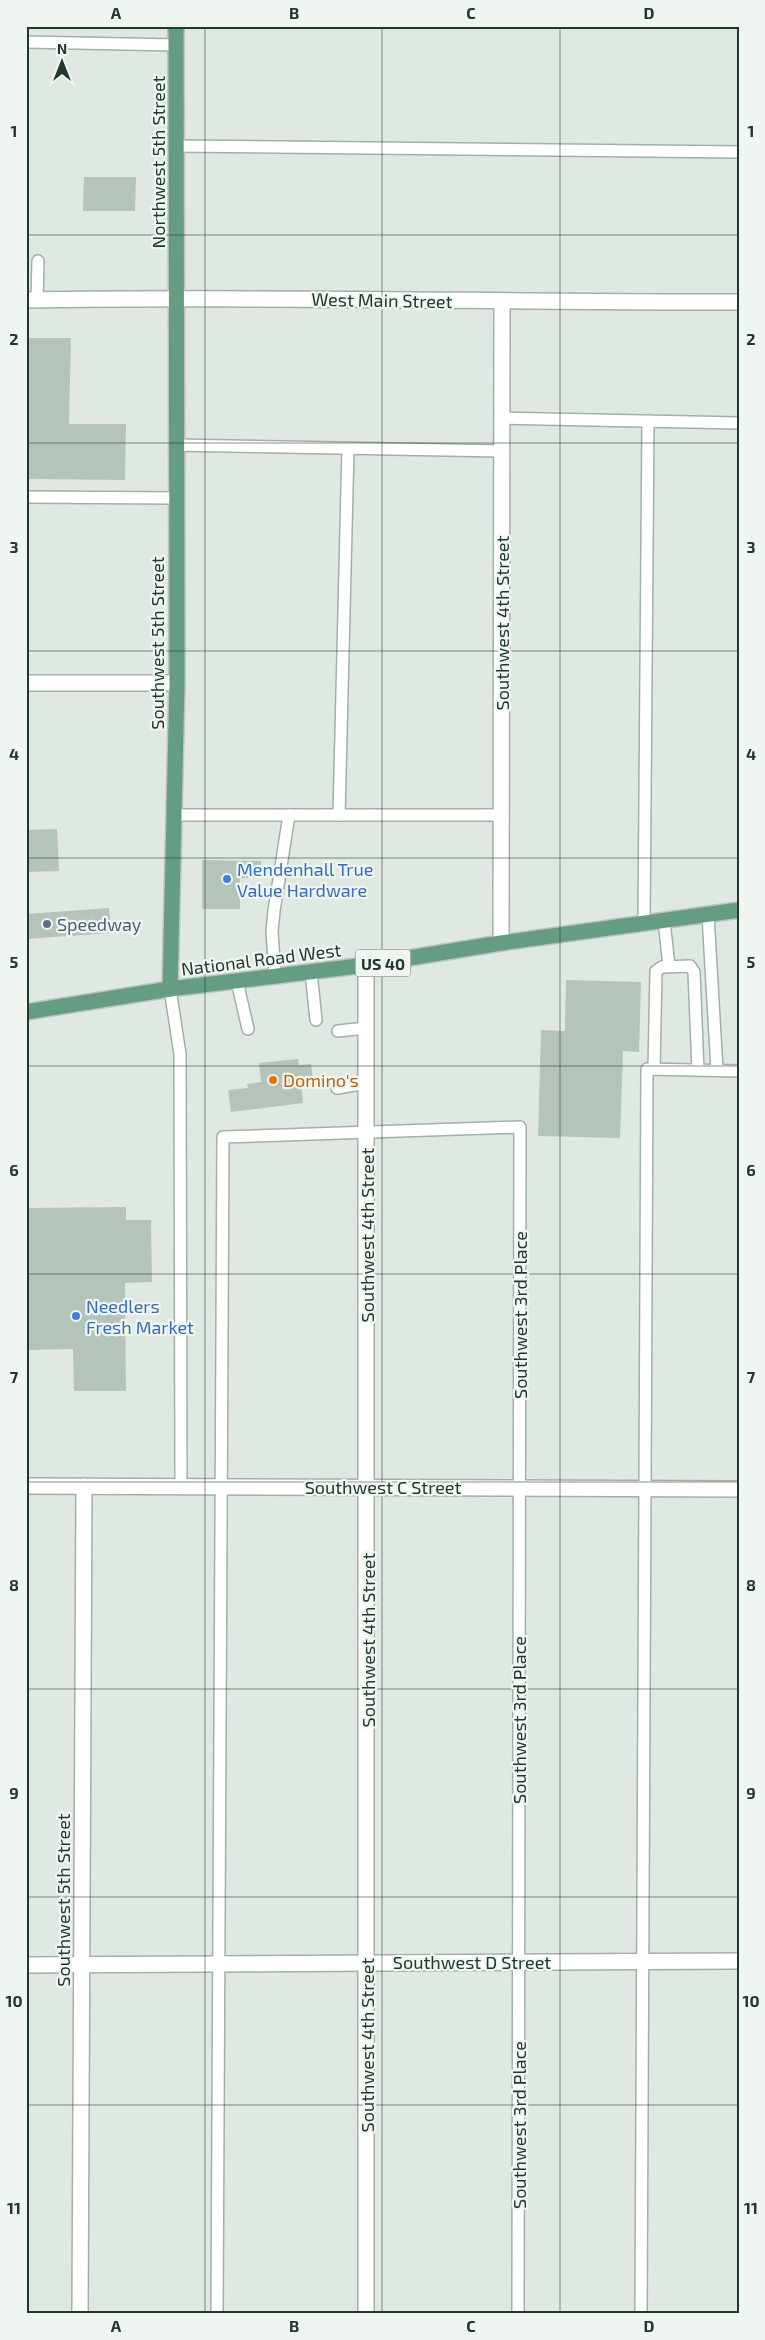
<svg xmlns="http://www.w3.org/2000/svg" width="765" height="2340" font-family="'Exo 2',sans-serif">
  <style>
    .building { fill: #b4c4bb }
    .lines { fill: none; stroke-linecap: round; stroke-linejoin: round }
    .service-casing { stroke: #a2b0a8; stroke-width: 14 }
    .minor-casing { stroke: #a2b0a8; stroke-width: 18 }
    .primary-casing { stroke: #bcc3c0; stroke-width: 18 }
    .service { stroke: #fff; stroke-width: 11 }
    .minor { stroke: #fff; stroke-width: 15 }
    .primary { stroke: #659d83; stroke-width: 15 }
    .grid { fill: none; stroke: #21382d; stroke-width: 1; stroke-opacity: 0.55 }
    .shop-dot { fill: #3f7fe0; stroke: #eff6f1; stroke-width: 2 }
    .service-dot { fill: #5c6f8a; stroke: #eff6f1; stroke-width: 2 }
    .food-dot { fill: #e8710a; stroke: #eff6f1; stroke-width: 2 }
    .labels { text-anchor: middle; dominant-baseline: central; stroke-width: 4.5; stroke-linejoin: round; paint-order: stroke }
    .shield { fill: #eff6f1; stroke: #5f7168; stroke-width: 1 }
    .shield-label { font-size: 16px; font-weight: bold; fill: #21382d }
    .street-label { font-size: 18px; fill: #21382d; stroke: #eff6f1 }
    .shop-label { font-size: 18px; fill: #366cbe; stroke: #eff6f1; text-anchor: start }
    .service-label { font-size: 18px; fill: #4e5e75; stroke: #eff6f1; text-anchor: start }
    .food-label { font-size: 18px; fill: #c56008; stroke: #eff6f1; text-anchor: start }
    .neatline { fill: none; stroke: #21382d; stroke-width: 2 }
    .grid-label { font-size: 16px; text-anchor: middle; font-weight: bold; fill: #21382d }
  </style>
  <rect width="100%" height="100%" fill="#dfe9e2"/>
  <g class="building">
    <path d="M84,177H136L135,211H83Z"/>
    <path d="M26,338H71L69,424H126L125,480L26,479Z"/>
    <path d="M57,829L59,871L26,872V830Z"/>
    <path d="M202,860L261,861V878H240V909H202Z"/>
    <path d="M109,908L111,933L26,939V914Z"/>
    <path d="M566,980L641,982L639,1052L623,1051L620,1138L538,1136L541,1030L565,1031Z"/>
    <path d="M298,1059L299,1065L311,1064L313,1080L301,1081L303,1103L231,1112L228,1090L248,1088L247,1084L261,1082L259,1063Z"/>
    <path d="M126,1207V1220H151L152,1282L125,1283L126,1391H74L73,1349L26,1350V1208Z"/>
  </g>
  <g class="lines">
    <g class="service-casing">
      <g id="service">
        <path d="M26,42L176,45"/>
        <path d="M176,146L739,152"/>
        <path d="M37,300L38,261"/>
        <path d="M502,418L739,423"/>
        <path d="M176,445L502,451"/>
        <path d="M26,497L176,498"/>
        <path d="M174,815H501"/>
        <path d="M339,815L348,448"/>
        <path d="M708,915L717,1070"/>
        <path d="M664,921L669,966"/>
        <path d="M644,924L648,421"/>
        <path d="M311,972L316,1020"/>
        <path d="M275,976L272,931L274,911L289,815"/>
        <path d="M237,981L248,1029"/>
        <path d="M170,989L180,1054L181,1486"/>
        <path d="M338,1031L366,1028"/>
        <path d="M654,1069L656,971L662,967L690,966L694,972L698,1070"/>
        <path d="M337,1088L367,1083"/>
        <path d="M217,2314L223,1137L520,1127L518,2314"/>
        <path d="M641,2314L647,1069L739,1071"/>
      </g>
    </g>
    <g class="minor-casing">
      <g id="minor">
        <path d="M26,300C264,296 501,302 739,302"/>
        <path d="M26,683H177"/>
        <path d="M501,943L502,302"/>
        <path d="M366,965V2314"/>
        <path d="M26,1486L739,1489"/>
        <path d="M26,1965L739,1961"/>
        <path d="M80,2314L84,1486"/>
      </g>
    </g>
    <g class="primary-casing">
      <g id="primary">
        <path d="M170,989L177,683L176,26"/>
        <path d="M26,1012L170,989L366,965L501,943L739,910"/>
      </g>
    </g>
    <use href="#service" class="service"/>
    <use href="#minor" class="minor"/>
    <use href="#primary" class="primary"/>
  </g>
  <path class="grid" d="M205,26V2314M382,26V2314M560,26V2314M26,235H739M26,443H739M26,651H739M26,858H739M26,1066H739M26,1274H739M26,1482H739M26,1689H739M26,1897H739M26,2105H739"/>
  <g class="shop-dot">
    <circle cx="227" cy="879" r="5"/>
    <circle cx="76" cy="1316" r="5"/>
  </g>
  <circle class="service-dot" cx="47" cy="924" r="5"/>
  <circle class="food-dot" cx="273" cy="1080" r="5"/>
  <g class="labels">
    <rect class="shield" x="355.5" y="949.5" width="55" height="27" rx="4"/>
    <g class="shield-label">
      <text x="383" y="963">US 40</text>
    </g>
    <g class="street-label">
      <text transform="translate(158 162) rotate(-90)">Northwest 5th Street</text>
      <text transform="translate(382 300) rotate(1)">West Main Street</text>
      <text transform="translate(502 623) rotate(-90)">Southwest 4th Street</text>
      <text transform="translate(157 643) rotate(-90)">Southwest 5th Street</text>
      <text transform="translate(261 959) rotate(-7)">National Road West</text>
      <text transform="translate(367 1235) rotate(-90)">Southwest 4th Street</text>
      <text transform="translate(520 1315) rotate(-90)">Southwest 3rd Place</text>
      <text x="383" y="1487">Southwest C Street</text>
      <text transform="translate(368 1640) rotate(-90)">Southwest 4th Street</text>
      <text transform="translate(519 1720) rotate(-90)">Southwest 3rd Place</text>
      <text transform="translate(63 1900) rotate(-90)">Southwest 5th Street</text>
      <text x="472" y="1962">Southwest D Street</text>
      <text transform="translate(367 2045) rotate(-90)">Southwest 4th Street</text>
      <text transform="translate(519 2125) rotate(-90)">Southwest 3rd Place</text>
    </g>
    <g class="shop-label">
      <text x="237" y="869">Mendenhall True<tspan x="237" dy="21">Value Hardware</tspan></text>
      <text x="86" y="1306">Needlers<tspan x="86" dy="21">Fresh Market</tspan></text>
    </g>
    <g class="service-label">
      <text x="57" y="924">Speedway</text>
    </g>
    <g class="food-label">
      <text x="283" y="1080">Domino's</text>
    </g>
  </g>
  <rect width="765" height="2340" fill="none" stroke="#eff6f1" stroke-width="55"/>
  <g transform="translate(62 62)" stroke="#eff6f1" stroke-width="4" paint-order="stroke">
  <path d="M0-4L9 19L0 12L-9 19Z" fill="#21382d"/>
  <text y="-8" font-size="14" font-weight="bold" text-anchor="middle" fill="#21382d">N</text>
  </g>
  <rect x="28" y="28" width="710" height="2284" class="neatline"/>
  <g class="grid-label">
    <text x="116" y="19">A</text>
    <text x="294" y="19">B</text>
    <text x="471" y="19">C</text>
    <text x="649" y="19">D</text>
    <text x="14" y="137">1</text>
    <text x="751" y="137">1</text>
    <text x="14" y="345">2</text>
    <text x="751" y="345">2</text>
    <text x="14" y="553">3</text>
    <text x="751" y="553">3</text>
    <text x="14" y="760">4</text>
    <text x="751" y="760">4</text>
    <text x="14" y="968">5</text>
    <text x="751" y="968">5</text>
    <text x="14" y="1176">6</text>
    <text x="751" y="1176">6</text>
    <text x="14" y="1383">7</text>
    <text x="751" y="1383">7</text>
    <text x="14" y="1591">8</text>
    <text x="751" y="1591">8</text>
    <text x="14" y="1799">9</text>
    <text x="751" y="1799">9</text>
    <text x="14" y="2007">10</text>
    <text x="751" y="2007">10</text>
    <text x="14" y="2214">11</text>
    <text x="751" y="2214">11</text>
    <text x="116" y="2332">A</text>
    <text x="294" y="2332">B</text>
    <text x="471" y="2332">C</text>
    <text x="649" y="2332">D</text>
  </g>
</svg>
